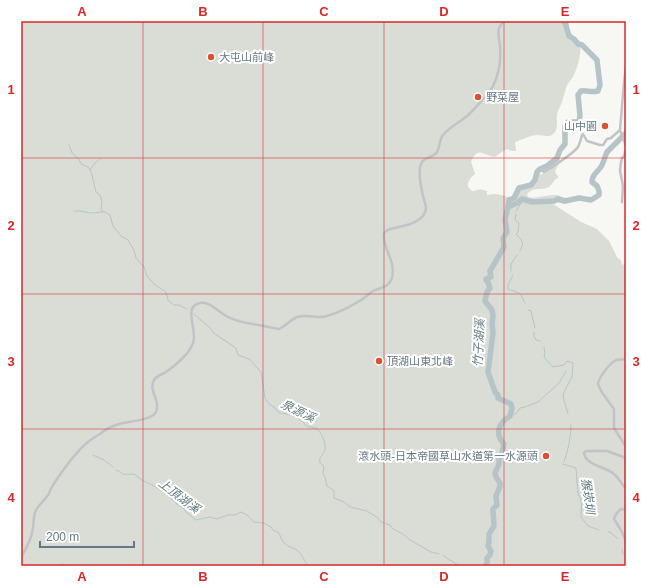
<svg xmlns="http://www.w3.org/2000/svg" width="647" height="587" font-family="Helvetica,'Noto Sans TC',sans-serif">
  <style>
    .green { fill: #d9ddd5 }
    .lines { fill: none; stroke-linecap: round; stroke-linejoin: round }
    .stream { stroke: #b7c4c7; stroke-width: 1 }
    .river { stroke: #b7c4c7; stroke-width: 5.5 }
    .street { stroke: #c0c4c7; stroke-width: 2.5 }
    .grid { fill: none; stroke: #d62828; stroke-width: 1; stroke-opacity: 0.55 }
    .poi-dot { fill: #d85233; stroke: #fff; stroke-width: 1.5 }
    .labels { text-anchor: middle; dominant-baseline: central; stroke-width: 4; stroke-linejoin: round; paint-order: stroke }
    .poi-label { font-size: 11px; fill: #687883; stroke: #fff; text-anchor: start }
    .water-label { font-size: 12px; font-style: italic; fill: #63797f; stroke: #fff }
    .neatline { fill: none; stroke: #d62828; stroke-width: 1.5 }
    .grid-label { font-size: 13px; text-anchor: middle; font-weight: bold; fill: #d62828 }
  </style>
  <rect width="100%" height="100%" fill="#f7f7f4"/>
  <path class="green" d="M21,21H554C565,21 564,25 571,33C573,36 577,38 579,42C583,51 577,69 573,77C571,80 569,82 567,85C565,90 564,96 562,102C561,105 559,108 558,111C555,118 560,128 553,134C548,138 544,135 538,135C530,135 522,140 515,142L516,151H512L507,149L500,153L495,157C483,156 478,145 471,162L475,174C470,178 464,185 471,190C472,191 473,191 474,191C475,191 476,190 477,190C481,189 483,190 487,191V195H488C496,192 505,197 513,198C519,186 517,187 530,183L536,175C550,174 547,166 557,159L560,160V162L555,171L556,174L558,176V178C553,180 553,184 549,187C542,191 534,186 527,194L528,197C540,201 559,187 567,203L566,204C563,204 558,202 554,202L553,204L581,222L597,229L609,241L617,257L619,259L621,260L622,265L626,263V566H21Z"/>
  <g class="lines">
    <g class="stream">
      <path d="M69,145L72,153L79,159L81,164L88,167L90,170L92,175L96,192L100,195L102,201L101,210L110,215L113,226L121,236L128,240L134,250L136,258L144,267L147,276L155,285L166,292L168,300L174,305H179L187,309"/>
      <path d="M90,170C91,167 98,160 101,158"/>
      <path d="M74,211H80L91,213L103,212"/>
      <path d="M516,211L523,200"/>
      <path d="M516,214L515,220L519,223L518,232L516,234C522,240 525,242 520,251"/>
      <path d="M511,271V264L517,255"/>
      <path d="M513,275L508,285V289L519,293"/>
      <path d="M521,295L525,303"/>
      <path d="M528,310L531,311L535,328"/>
      <path d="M194,314L209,327L215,334L236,348L238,355L249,359L261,372L265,398L269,404L274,407L279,413C288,413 302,418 306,426C308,427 313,427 316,428C321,431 326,443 325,449C324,456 314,460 324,466L323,473L325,477L327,486L334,491V498L344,502L350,507L367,511L378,518L381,522L390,525L393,529L403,534L410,540L431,552L439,554"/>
      <path d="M534,332V336L536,340L540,341"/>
      <path d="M544,347L545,353L544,357L553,367L564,365L567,361L573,363L572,377L564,392L563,397L568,414"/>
      <path d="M510,416C515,415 518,412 520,408L525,407L538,402L559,383L566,371"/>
      <path d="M93,455L104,460L113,467"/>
      <path d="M564,462C568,450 571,437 571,425"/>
      <path d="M563,464L576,468L578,494C583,501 581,509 581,517L588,526L599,530"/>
      <path d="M116,470C119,471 121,473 123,474C126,475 131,474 134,474L142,480L154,486L165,493L178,505L183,508L187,513L196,520L210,517L217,519L228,515H235L241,512C249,515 248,517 254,522L264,523L271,527L273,530L279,533L283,542L288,546L297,550L300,553L308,566"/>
      <path d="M608,532H610L618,539"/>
      <path d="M622,549L623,554"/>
      <path d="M443,555L448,559L460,566"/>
      <path d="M624,557L626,559"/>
      <path d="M160,565V566"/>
    </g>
    <g class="river">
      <path d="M508,207L509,200L514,198L519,188L531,185L535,180L537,172L540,169L547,166L557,158L560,150L565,144V126L568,122H576L579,121L580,116L578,95L581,91C588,90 590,93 598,91L600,85L597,60L582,45L578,44L574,39L569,36L566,26V24L563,21"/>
      <path d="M485,566L487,564V558L490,555L491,551L488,546L489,542V534L494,526L493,509L497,505L496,496L500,486V483L496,477L495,473L499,464V459L501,457L504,444C494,433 499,423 510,416L512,408L511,404L498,398V395L495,392L488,372L493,333L492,324L493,315L492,310L485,301L487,292L490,288L488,282L486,280V279L491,277L490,271L504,247L503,238L507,232L505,219L508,207L517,203L522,199L532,202L554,201L558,199L565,201L579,198L591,200L599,195V191L597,186L592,182C592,173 599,172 602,165C604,161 605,156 607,152L626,133"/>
    </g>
    <g class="street">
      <path d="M626,66L624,82L620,130L626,146"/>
      <path d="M542,170L544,172C551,168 574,153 578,147C580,143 581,139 582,135L583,134L587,141L600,145H603L607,139L611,138L620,130"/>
      <path d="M622,202L623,186L620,171L621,162L622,158L624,156L626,148"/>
      <path d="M626,359C623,360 619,359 616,360C610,363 599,377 598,384L601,391L614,409V428L626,447"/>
      <path d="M626,458L607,451H586L584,453C586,466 607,467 614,474C619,478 622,485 626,489"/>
      <path d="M626,510L621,509C617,512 615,515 614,519L622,532L626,542"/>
      <path d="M21,558C25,550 30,542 32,533C34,526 33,519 35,512C38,505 44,501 48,495C50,491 52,486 55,482C63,470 77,451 88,442C92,439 96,436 100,434C106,429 112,426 119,424C128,421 151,421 156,412C161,400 148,391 154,380C157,375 162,375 166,372C175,366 190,353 193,343C198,332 184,309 197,304C208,299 217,311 226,316C236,322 247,323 258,325C265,326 272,328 279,329C286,326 290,320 297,317C307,314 317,319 327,316C337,313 352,306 361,300C365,298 368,294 373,291C377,289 383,288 387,285C390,283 391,281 392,278C396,259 382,249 384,233C388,228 393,229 399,227C409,225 426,220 426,207C423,197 416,170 422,162C425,157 433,158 437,152C440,147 439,140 443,135C450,127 460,122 467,116C473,111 490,92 493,86C499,74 501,60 500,47C500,41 497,34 499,28C500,26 502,23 504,21"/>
      <path d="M58,566L62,565L65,566"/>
    </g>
  </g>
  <path class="grid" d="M143,21V566M263,21V566M384,21V566M504,21V566M21,158H626M21,294H626M21,429H626"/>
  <g class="poi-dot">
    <circle cx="211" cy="57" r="4"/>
    <circle cx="478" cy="97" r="4"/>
    <circle cx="605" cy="126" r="4"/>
    <circle cx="379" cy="361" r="4"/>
    <circle cx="546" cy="456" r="4"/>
  </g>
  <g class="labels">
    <g class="poi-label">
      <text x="219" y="57">大屯山前峰</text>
      <text x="486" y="97">野菜屋</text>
      <text x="597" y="126" text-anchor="end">山中園</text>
      <text x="387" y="361">頂湖山東北峰</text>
      <text x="538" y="456" text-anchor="end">滾水頭-日本帝國草山水道第一水源頭</text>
    </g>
    <g class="water-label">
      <text transform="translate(479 343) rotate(-87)">竹子湖溪</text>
      <text transform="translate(298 411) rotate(26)">泉源溪</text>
      <text transform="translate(179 496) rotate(37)">上頂湖溪</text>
      <text transform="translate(588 496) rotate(82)">猴崁圳</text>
    </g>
  </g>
  <rect width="647" height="587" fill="none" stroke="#ffffff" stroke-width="44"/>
  <path d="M40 541v6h94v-6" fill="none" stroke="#687883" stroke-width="2"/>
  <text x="46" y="541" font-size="12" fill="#687883" stroke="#ffffff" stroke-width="3" paint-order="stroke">200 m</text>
  <rect x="22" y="22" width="603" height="543" class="neatline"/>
  <g class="grid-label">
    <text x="82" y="16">A</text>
    <text x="203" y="16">B</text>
    <text x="324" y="16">C</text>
    <text x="444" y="16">D</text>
    <text x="565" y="16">E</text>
    <text x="11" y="94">1</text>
    <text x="636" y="94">1</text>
    <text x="11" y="230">2</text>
    <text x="636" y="230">2</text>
    <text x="11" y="366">3</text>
    <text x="636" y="366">3</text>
    <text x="11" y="502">4</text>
    <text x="636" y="502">4</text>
    <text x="82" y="581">A</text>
    <text x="203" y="581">B</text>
    <text x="324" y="581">C</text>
    <text x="444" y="581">D</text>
    <text x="565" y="581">E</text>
  </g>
</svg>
